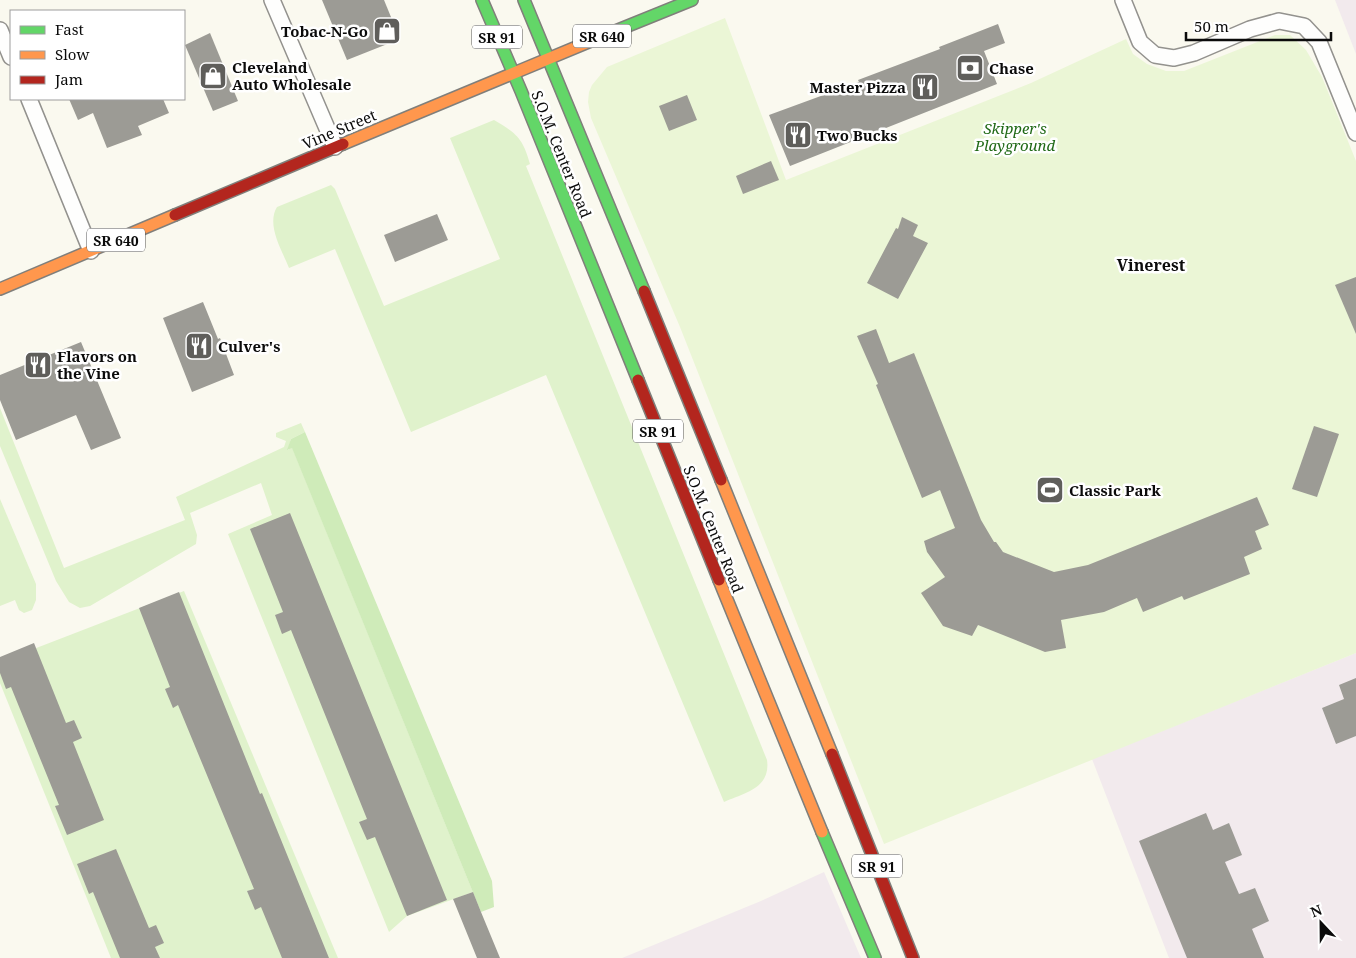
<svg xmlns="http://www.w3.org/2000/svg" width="1356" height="958" font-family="'Noto Serif',serif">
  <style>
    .industrial { fill: #f2eaed }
    .green { fill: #e0f2cc }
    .forest { fill: #cfebb9 }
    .pitch { fill: #ebf6d6 }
    .building { fill: #9c9b95 }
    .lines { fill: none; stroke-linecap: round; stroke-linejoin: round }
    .street-casing { stroke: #93928e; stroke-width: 18 }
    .fast-casing { stroke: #807f7b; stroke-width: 14 }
    .slow-casing { stroke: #807f7b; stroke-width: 14 }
    .jam-casing { stroke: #807f7b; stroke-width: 14 }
    .street { stroke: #fefefd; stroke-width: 15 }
    .fast { stroke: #63d668; stroke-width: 11 }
    .slow { stroke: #ff974d; stroke-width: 11 }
    .jam { stroke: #b3261e; stroke-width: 11 }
    .labels { text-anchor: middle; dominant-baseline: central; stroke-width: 5; stroke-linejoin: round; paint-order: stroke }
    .shield { fill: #fff; stroke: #545454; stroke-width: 1 }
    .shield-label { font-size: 14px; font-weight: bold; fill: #0b0b0b }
    .poi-label { font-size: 15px; font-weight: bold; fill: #0b0b0b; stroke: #fff; text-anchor: start }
    .park-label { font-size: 15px; font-style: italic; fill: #206916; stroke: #fff }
    .street-label { font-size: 15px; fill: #0b0b0b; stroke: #fff }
    .neighbourhood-label { font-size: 16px; font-weight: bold; fill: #0b0b0b; stroke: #fff }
  </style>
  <rect width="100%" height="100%" fill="#faf9ef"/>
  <g class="industrial">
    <path d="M1335,0H1356V54Z"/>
    <path d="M1356,653V958H1169L1092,759Z"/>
    <path d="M824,872L861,958H622L761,901Z"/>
  </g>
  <g class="green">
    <path d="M494,120C516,133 523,138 530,164L526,166L767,760C771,788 745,793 724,802L546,375L411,432L335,249L289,268C282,250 266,225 277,207L331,185L335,189L384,306L500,259L450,138Z"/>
    <path d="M0,408L64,568L185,520L176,497L284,447L286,441L276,437V433L301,423L305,432L291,439L288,450L292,447L473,892L407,916L389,932L228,534L272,515L261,483L190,513L197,535L196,544L90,606L80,608L69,602L56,581L0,446Z"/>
    <path d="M0,499L36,584V600L32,610L24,613L19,610L15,600L0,606Z"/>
    <path d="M184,591L338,958H111L0,683V662Z"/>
  </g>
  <path class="forest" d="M305,432L492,881L494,907L481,912L292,448L287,450L291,439Z"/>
  <path class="pitch" d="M725,18L786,180L1031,83L1126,39L1133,54L1147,64L1166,71H1184L1275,35H1290L1306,50L1322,77L1356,161V653L884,844L680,327L591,118L588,102L589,92L592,85L607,67Z"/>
  <g class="building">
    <path d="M322,0H384L400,39L347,60Z"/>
    <path d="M998,24L1005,43L984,51L997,84L790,166L769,115L859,82L858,80L940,49L939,47Z"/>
    <path d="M210,33L238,101L213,111L185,45Z"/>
    <path d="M687,95L697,120L669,131L659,106Z"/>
    <path d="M69,99H163L169,113L138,126L142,135L107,148L93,113L78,120Z"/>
    <path d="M771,161L779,180L743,194L736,176Z"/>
    <path d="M437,214L448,240L395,262L384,235Z"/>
    <path d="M902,217L918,225L913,236L928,243L898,299L867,283L896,228L898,229Z"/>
    <path d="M1356,277V334L1335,285Z"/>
    <path d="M203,302L218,339L220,338L234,375L192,392L163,318Z"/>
    <path d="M876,329L889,363L914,353L981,520L994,542H996L1003,552L1054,572L1088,565L1257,497L1269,525L1255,531L1262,549L1244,557L1250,574L1184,600L1182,596L1143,612L1137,598L1104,612L1061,620L1066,648L1045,652L978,625L972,636L943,626L921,593L945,577L927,552L924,541L955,528L940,490L922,498L876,385L878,384L857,336Z"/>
    <path d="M81,342L121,438L91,450L76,415L16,440L0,400V375Z"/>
    <path d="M1314,426L1339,434L1317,497L1292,489Z"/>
    <path d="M290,513L447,900L407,916L375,837L367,840L359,822L367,819L291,630L282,634L275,615L283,612L250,529Z"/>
    <path d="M179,592L260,794L262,793L329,958H282L261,907L255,910L247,891L254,889L178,705L173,708L165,689L170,687L139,608Z"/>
    <path d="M34,643L66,723L74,720L82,738L73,742L104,820L67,835L55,806L59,805L11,687L6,689L0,673V657Z"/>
    <path d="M1356,678V736L1336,744L1322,708L1344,699L1339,685Z"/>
    <path d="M1206,813L1213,830L1229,823L1242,855L1225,862L1239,894L1255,888L1269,921L1252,929L1264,958H1187L1139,841Z"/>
    <path d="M116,849L149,928L156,925L164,943L155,947L160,958H120L93,892L89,894L77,864Z"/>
    <path d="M473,892L481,912L500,958H477L453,899Z"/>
  </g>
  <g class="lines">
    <g class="street-casing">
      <g id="street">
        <path d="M272,0L335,147"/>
        <path d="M1123,0L1140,42L1155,55L1174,58L1194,53L1250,29L1279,21L1304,26L1319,42L1356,133"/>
        <path d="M0,30L11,57"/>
        <path d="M29,99L91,251"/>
      </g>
    </g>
    <g class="fast-casing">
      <g id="fast">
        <path d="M482,0L521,91L638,380"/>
        <path d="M524,0L644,291"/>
        <path d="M603,36L692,0"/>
        <path d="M822,832L875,958"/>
      </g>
    </g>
    <g class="slow-casing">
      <g id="slow">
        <path d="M343,144L603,36"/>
        <path d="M0,289L175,215"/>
        <path d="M721,480L832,754"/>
        <path d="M719,580L822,832"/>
      </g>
    </g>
    <g class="jam-casing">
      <g id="jam">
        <path d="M175,215L343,144"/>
        <path d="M644,291L721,480"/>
        <path d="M638,380L719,580"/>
        <path d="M832,754L913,958"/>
      </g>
    </g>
    <use href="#street" class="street"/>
    <use href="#fast" class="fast"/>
    <use href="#slow" class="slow"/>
    <use href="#jam" class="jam"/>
  </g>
  <defs>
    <g id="shop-square" transform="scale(1.4375)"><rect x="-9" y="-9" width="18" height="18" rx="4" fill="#5f5e5b" stroke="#fff"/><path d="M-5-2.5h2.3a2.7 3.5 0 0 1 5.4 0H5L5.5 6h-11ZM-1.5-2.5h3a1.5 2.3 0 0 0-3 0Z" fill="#fff"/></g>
    <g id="bank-square" transform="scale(1.4375)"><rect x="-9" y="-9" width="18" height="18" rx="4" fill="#5f5e5b" stroke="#fff"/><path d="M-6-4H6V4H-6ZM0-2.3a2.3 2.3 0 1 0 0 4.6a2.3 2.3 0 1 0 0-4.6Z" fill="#fff"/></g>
    <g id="restaurant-square" transform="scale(1.4375)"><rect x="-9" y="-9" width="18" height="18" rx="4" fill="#5f5e5b" stroke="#fff"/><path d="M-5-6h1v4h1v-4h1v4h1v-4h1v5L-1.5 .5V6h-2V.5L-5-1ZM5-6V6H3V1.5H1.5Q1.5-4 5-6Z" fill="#fff"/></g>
    <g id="stadium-square" transform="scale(1.4375)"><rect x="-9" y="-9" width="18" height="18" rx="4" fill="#5f5e5b" stroke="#fff"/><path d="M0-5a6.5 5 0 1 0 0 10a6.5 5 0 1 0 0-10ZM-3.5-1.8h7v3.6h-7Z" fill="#fff"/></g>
  </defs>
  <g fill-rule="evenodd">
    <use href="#shop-square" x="387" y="31"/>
    <use href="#bank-square" x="970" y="68"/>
    <use href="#shop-square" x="213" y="76"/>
    <use href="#restaurant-square" x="925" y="87"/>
    <use href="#restaurant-square" x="798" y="135"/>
    <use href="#restaurant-square" x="199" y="346"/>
    <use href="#restaurant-square" x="38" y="365"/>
    <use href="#stadium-square" x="1050" y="490"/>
  </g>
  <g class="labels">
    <g class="shield">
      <rect x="573" y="24.5" width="58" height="23" rx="4"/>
      <rect x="472" y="25.5" width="50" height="23" rx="4"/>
      <rect x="87" y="228.5" width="58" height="23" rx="4"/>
      <rect x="633" y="419.5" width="50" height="23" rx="4"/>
      <rect x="852" y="854.5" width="50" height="23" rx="4"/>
    </g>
    <g class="shield-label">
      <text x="602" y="36">SR 640</text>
      <text x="497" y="37">SR 91</text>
      <text x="116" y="240">SR 640</text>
      <text x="658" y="431">SR 91</text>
      <text x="877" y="866">SR 91</text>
    </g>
    <g class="poi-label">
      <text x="368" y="31" text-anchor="end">Tobac-N-Go</text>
      <text x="232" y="67">Cleveland<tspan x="232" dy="17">Auto Wholesale</tspan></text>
      <text x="989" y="68">Chase</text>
      <text x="906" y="87" text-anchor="end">Master Pizza</text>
      <text x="817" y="135">Two Bucks</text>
      <text x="218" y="346">Culver's</text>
      <text x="57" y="356">Flavors on<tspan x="57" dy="17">the Vine</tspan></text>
      <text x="1069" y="490">Classic Park</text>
    </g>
    <g class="park-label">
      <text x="1015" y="128">Skipper's<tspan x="1015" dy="17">Playground</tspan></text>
    </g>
    <g class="street-label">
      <text transform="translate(339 129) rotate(-23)">Vine Street</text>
      <text transform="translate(562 154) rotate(68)">S.O.M. Center Road</text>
      <text transform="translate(714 529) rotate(68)">S.O.M. Center Road</text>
    </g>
    <g class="neighbourhood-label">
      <text x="1151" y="265">Vinerest</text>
    </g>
  </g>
  <rect x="10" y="10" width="175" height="90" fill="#ffffff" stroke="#9d9d9d"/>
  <rect x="20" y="26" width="25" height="8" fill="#63d668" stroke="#9d9d9d"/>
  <text x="55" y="35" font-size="15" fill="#0b0b0b">Fast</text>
  <rect x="20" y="51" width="25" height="8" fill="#ff974d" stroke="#9d9d9d"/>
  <text x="55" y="60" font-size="15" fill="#0b0b0b">Slow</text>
  <rect x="20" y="76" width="25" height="8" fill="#b3261e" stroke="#9d9d9d"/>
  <text x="55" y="85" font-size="15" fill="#0b0b0b">Jam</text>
  <g transform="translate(1321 923) rotate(338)" stroke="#ffffff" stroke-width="4" paint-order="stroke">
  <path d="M0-4L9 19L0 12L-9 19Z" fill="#0b0b0b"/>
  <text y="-8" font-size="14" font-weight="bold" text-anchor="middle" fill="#0b0b0b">N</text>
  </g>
  <path d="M1186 32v8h145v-8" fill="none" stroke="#0b0b0b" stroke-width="2.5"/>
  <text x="1194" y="32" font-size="15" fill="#0b0b0b" stroke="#ffffff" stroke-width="4" paint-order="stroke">50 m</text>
</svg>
